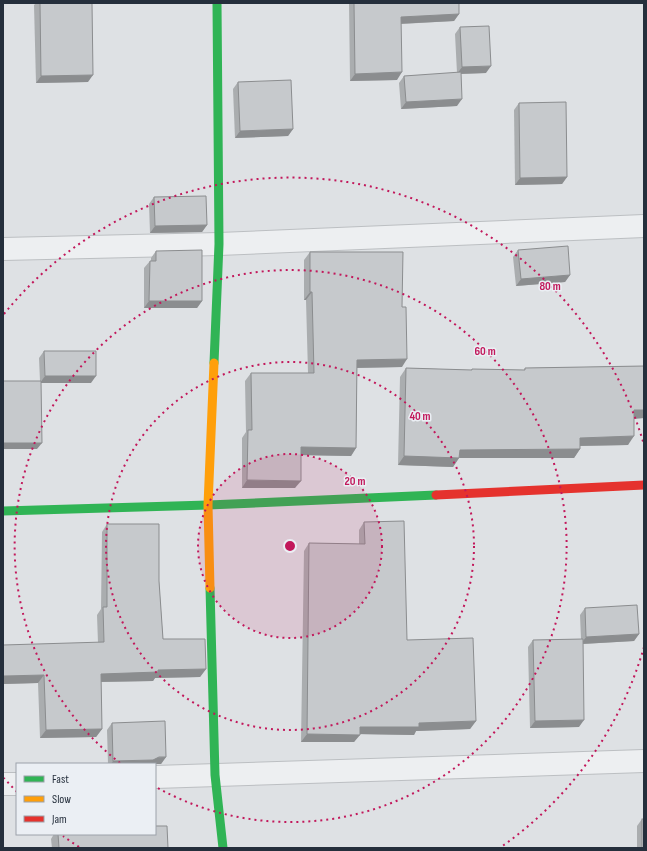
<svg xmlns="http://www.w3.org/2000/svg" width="647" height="851" font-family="'Sofia Sans Condensed',sans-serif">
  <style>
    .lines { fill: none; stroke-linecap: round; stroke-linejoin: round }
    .street-casing { stroke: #bcbfc2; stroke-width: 24 }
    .street { stroke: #edeff1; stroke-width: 22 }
    .fast { stroke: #30b455; stroke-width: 9 }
    .slow { stroke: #ff9f0a; stroke-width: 9 }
    .jam { stroke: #e5322d; stroke-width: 9 }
    .wall { fill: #aaadaf }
    .shaded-wall { fill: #8b8d8f }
    .building { fill: #c6c9cc; stroke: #8b8d8f }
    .ring { fill: none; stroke: #c2185b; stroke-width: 2; stroke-dasharray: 2 4 }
    .centre { fill: #c2185b; stroke: #ebeff4; stroke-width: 2 }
    .ring-label { font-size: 12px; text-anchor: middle; font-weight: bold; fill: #c2185b; stroke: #ebeff4; stroke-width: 3; stroke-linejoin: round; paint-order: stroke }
  </style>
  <rect width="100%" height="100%" fill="#dee1e4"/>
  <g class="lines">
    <g class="street-casing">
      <g id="street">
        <path d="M3,249L219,244L644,226"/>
        <path d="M155,777L644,761"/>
        <path d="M3,784H17"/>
      </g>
    </g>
    <use href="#street" class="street"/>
    <g class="fast">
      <path d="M214,363L219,244L217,3"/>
      <path d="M3,511L208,505L436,495"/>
      <path d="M210,588L215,775L223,848"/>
    </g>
    <path class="slow" d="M210,588L208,505L214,363"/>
    <path class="jam" d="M436,495L644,485"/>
  </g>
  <g class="wall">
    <path d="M36,3H92L88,82L36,83L34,5Z"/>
    <path d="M349,3H459V14L454,21L401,24L397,80L350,81Z"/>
    <path d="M460,27L486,73L461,74L457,106L401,109L399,83L404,76L457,73L455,34Z"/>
    <path d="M238,82L293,129L288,136L235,138L233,89Z"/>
    <path d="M519,103L567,177L562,184L515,185L514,110Z"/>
    <path d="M154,197L207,225L202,232L150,233L149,204Z"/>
    <path d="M518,250L570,275L565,282L516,286L513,257Z"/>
    <path d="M156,251L202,301L197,308H144V268L150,261H151V258Z"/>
    <path d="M310,252L402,367L357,368L356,448L351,456L301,455L295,488H242V438L246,432L245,381L251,373H308L306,300H304V260Z"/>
    <path d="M44,351L91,383H41L37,449L40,381L39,358Z"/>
    <path d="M644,366V418L634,419L628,445L580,446V449L574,458H459L453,467L398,465L400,377L406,368L471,370L472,369L524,370L525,368Z"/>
    <path d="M364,522L407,640L476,721L470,729L416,731L414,735L360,734L354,742H301L304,551L309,543L359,544V530Z"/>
    <path d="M107,524L159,581L163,639L206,669L200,677L155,678L153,681L101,682L102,729L96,737L40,738L38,683L3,684L98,643L97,615L101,609L102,532Z"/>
    <path d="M585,608L639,634L634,641L583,644L579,727L530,728L528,647L533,640L581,639L580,615Z"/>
    <path d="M112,723L166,757L161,764H108L107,730Z"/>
    <path d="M642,819L644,848H637V826Z"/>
    <path d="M54,834H155L168,848H52L51,839Z"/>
  </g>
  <g class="shaded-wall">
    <path d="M459,14L454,21L396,24L401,17Z"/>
    <path d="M491,66L486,73L457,74L462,67Z"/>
    <path d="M402,72L397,80L350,81L355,74Z"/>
    <path d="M93,75L88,82L36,83L41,76Z"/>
    <path d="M462,99L457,106L401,109L406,102Z"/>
    <path d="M293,129L288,136L235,138L240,131Z"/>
    <path d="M567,177L562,184L515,185L520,178Z"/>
    <path d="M207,225L202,232L150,233L155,226Z"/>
    <path d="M570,275L565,282L516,286L521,279Z"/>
    <path d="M310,292H312L306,300H304Z"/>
    <path d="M149,301H202L197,308H144Z"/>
    <path d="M407,359L402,367L351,368L357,360Z"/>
    <path d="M45,376H96L91,383H40Z"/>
    <path d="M634,410H644V418L627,419Z"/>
    <path d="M634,436L628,445L574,446L580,438Z"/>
    <path d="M3,443H42L37,449H3Z"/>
    <path d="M301,447L356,448L351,456L295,455Z"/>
    <path d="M580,449L574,458H459L453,467L398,465L404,456L460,450Z"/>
    <path d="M247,480L301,481L295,488H242Z"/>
    <path d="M639,634L634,641L581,644L586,637Z"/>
    <path d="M206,669L200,677L155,678L153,681L95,682L101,674L158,670Z"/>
    <path d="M44,675L38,683L3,684V676Z"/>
    <path d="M584,720L579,727L530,728L535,721Z"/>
    <path d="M476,721L470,729L416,731L414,735L354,734L360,727L419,723Z"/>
    <path d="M102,729L96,737L40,738L46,730Z"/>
    <path d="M307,734L360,735L354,742H301Z"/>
    <path d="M166,757L161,764H111L113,761Z"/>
  </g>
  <g class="building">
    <path d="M40,3H92L93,75L41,76Z"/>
    <path d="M354,3H459V14L401,17L402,72L355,74Z"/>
    <path d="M489,26L491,66L462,67L460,27Z"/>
    <path d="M461,72L462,99L406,102L404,76Z"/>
    <path d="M291,80L293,129L240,131L238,82Z"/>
    <path d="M566,102L567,177L520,178L519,103Z"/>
    <path d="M206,196L207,225L155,226L154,197Z"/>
    <path d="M568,246L570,275L521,279L518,250Z"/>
    <path d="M202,250V301H149L150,261H156V251Z"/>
    <path d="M310,252H403L402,307H406L407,359L357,360L356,448L301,447V481L247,480L248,430H252L251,373H314L312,292H310Z"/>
    <path d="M44,351H96V376H45Z"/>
    <path d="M644,366V410H634V436L580,438V449L460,450L459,458L404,456L406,368L472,370V369L525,370V368Z"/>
    <path d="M3,381H41L42,443H3Z"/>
    <path d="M404,521L407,640L473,638L476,721L419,723V727H360V735L307,734L309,543L365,544L364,522Z"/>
    <path d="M107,524H159V581L163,639H205L206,669L158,670V672L101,674L102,729L46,730L44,675L3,676V645L104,642L103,607H107Z"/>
    <path d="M637,605L639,634L586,637L585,608Z"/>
    <path d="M583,639L584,720L535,721L533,640Z"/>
    <path d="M165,721L166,757H159L153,760L113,761L112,723Z"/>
    <rect x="642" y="819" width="2" height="29"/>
    <path d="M155,826H167L168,848H59L58,834H155Z"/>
  </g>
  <circle cx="290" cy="546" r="92" fill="#c2185b" fill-opacity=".12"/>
  <g class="ring">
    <circle cx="290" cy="546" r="92"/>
    <circle cx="290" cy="546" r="184"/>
    <path d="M120 763A276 276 0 1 1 156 787"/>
    <path d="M644 647A368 368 0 0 1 501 847M79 847A368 368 0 0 1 63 836M17 792A368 368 0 0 1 4 778M4 314A368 368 0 0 1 644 445"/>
  </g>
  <circle cx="290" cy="546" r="6" class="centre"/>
  <g class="ring-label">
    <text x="550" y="290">80 m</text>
    <text x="485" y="355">60 m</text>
    <text x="420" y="420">40 m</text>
    <text x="355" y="485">20 m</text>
  </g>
  <rect width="647" height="851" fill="none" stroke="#252f3c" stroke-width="8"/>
  <rect x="16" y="763" width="140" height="72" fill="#ebeff4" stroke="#9ca2aa"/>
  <rect x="24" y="776" width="20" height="6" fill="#30b455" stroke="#9ca2aa"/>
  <text x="52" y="783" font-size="12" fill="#252f3c">Fast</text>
  <rect x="24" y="796" width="20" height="6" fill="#ff9f0a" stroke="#9ca2aa"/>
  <text x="52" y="803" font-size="12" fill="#252f3c">Slow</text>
  <rect x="24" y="816" width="20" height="6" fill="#e5322d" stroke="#9ca2aa"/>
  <text x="52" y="823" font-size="12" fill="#252f3c">Jam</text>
</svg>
